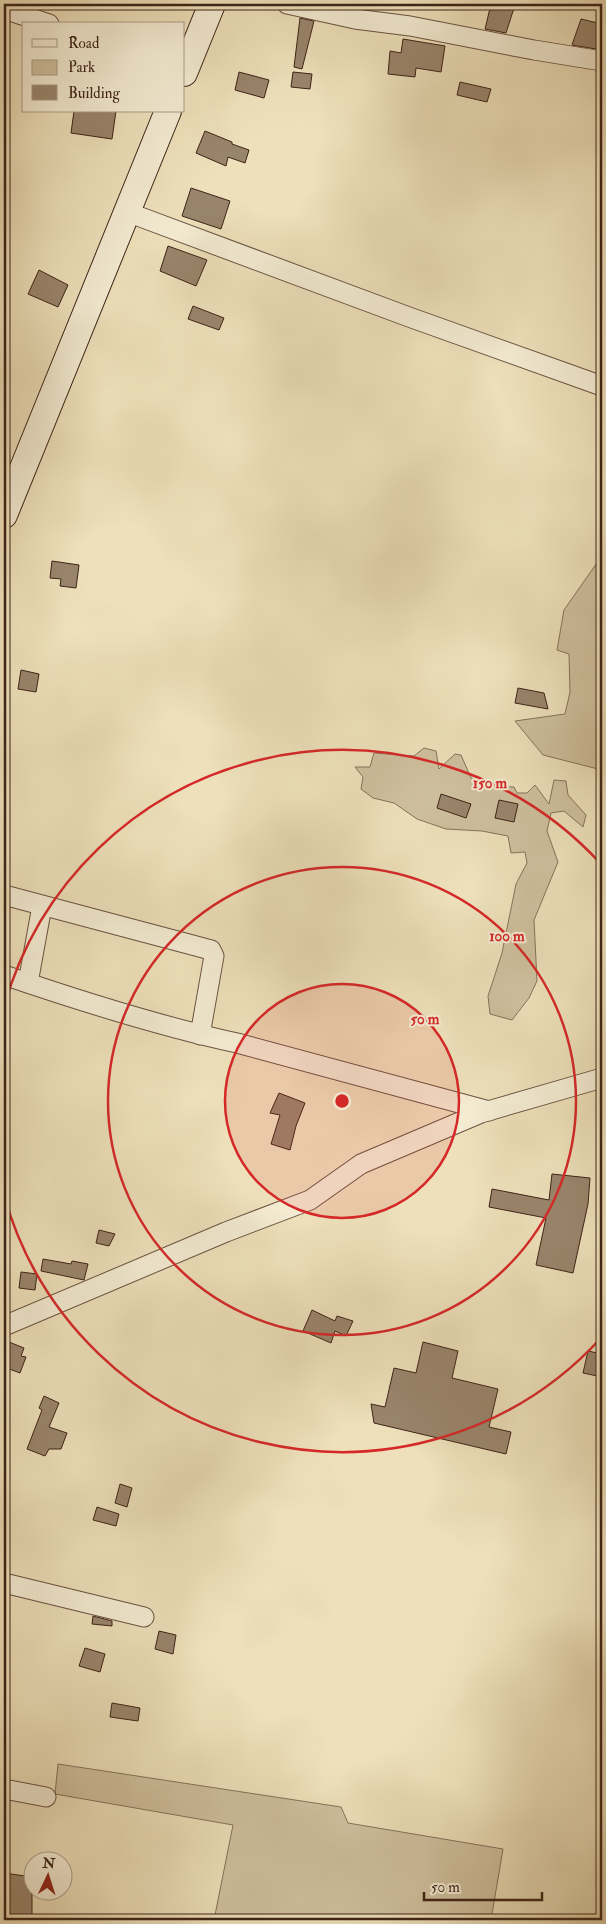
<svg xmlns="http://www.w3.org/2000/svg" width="606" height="1924" font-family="'IM FELL Double Pica',serif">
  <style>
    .green { fill: #cfc09e; stroke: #86725a }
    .building { fill: #99856c; stroke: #3e2317 }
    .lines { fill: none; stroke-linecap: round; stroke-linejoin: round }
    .street-casing { stroke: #6a5240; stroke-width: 21 }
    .secondary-casing { stroke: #3e2317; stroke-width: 28 }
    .street { stroke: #f3ebd2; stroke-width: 19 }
    .secondary { stroke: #f3ebd2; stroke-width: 26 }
    .ring { fill: none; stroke: #d62828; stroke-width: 2.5 }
    .centre { fill: #d62828; stroke: #f3ebd2; stroke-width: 2.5 }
    .ring-label { font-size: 15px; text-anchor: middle; font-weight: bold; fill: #d62828; stroke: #f3ebd2; stroke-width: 4; stroke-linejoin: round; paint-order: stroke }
  </style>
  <rect width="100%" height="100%" fill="#ede0ba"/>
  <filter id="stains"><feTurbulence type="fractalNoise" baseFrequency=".004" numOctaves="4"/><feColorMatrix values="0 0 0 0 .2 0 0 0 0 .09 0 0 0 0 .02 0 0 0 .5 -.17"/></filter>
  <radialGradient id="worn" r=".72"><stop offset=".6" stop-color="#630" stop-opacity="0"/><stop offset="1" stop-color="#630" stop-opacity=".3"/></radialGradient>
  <g class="green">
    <path d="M602,552V770L543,755L515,721L565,714L570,692L569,654L557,650L564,610L599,560Z"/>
    <path d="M424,748L436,751L439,769L455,754L461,755L471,778L484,786L514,787L517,793H527L535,785L549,804L554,780L566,781L568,795L586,815L583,827L564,811L551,813L547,831L558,862L534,920L537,981L529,998L512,1020L490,1014L488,996L502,953L516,884L527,863L525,852L511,853L508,836L482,831L446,829L417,819L394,803L373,798L361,789L363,777L355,767H370L374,753L414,756Z"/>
    <path d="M58,1764L341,1807L348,1823L503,1849L491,1920H214L233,1825L55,1794Z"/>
  </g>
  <g class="building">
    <path d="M491,4L514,8L506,33L485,29Z"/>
    <path d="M300,18L314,21L302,69L294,67Z"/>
    <path d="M581,19L602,24V50L572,45Z"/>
    <path d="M403,39L445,46L441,72L416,68L415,77L388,74L390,51L401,53Z"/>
    <path d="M239,72L269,80L264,98L235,90Z"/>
    <path d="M293,72L312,74L310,89L291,87Z"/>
    <path d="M460,82L491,89L487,102L457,95Z"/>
    <path d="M74,111H116L112,139L71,133Z"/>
    <path d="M205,131L232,142V144L249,150L245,163L228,157L226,166L196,153Z"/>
    <path d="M191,188L230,201L221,229L182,216Z"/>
    <path d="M168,246L207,260L196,286L160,271Z"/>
    <path d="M39,270L68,285L58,307L28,294Z"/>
    <path d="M193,306L224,318L219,330L188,319Z"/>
    <path d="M52,561L79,565L76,588L60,586L61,579L50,578Z"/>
    <path d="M21,670L39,674L36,692L18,689Z"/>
    <path d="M518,688L544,693L548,709L515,703Z"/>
    <path d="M441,794L471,804L466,818L437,808Z"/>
    <path d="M499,800L518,804L514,822L495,818Z"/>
    <path d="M279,1093L305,1103L296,1126L290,1150L271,1144L280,1115L270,1113Z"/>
    <path d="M552,1174L590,1178L588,1204L573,1273L536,1265L546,1218L489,1207L492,1189L549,1200Z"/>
    <path d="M99,1230L115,1234L109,1246L96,1243Z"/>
    <path d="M43,1259L71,1264L72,1261L88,1264L84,1280L41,1271Z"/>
    <path d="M21,1272L37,1274L35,1290L19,1288Z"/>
    <path d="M312,1310L335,1321L337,1316L353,1321L346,1336L335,1331L331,1343L303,1331Z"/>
    <path d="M4,1340L24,1348L21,1356L26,1357L20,1373L4,1367Z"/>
    <path d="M423,1342L458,1351L452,1378L498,1389L489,1427L511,1432L506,1454L374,1423L371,1404L385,1407L394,1368L416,1373Z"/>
    <path d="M588,1351L602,1354V1377L583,1373Z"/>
    <path d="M44,1396L59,1403L49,1427L67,1433L61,1449H49L45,1456L27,1449L42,1410L39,1408Z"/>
    <path d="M120,1484L132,1488L127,1507L115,1503Z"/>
    <path d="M97,1507L119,1514L116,1526L93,1520Z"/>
    <path d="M93,1616L112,1621V1626L92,1624Z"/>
    <path d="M159,1631L176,1635L173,1654L155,1649Z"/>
    <path d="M85,1648L105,1654L100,1672L79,1666Z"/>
    <path d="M112,1703L140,1708L138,1721L110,1717Z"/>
    <path d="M4,1873L32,1877V1920H4Z"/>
  </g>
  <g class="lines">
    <g class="street-casing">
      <g id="street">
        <path d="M287,4L355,19L410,26L534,50L602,61"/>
        <path d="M4,9L49,24"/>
        <path d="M127,212L409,317L602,386"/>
        <path d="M4,895L211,950L214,956L200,1035"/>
        <path d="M4,975C80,1001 158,1026 237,1043L489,1111"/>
        <path d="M28,983L42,906"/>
        <path d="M4,1326L226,1232L310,1200L361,1164L481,1113L602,1078"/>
        <path d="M4,1583L144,1617"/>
        <path d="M4,1789L46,1797"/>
      </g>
    </g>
    <g class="secondary-casing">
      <g id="secondary">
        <path d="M184,73L212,4"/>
        <path d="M4,515L168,111"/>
      </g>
    </g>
    <use href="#street" class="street"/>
    <use href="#secondary" class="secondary"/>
  </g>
  <circle cx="342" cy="1101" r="117" fill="#d62828" fill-opacity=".12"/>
  <g class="ring">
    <circle cx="342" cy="1101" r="117"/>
    <circle cx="342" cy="1101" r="234"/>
    <path d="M601 1338A351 351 0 0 1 4 1195M4 1007A351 351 0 0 1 601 864"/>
  </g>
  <circle cx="342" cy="1101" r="8" class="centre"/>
  <g class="ring-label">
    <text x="490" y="788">150 m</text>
    <text x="507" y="941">100 m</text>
    <text x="425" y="1024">50 m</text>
  </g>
  <rect width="606" height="1924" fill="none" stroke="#ede0ba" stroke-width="20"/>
  <rect x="5" y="5" width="596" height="1914" fill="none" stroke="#3e2317" stroke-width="2.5"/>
  <rect x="10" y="10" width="586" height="1904" fill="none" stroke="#3e2317"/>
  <rect x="22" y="22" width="162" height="90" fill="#f3ebd2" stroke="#ab9b87"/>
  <rect x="32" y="39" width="25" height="8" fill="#f3ebd2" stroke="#ab9b87"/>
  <text x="68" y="48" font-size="15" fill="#3e2317">Road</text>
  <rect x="32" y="60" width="25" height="15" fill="#cfc09e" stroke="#ab9b87"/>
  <text x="68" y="72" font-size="15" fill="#3e2317">Park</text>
  <rect x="32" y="85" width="25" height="15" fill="#99856c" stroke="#ab9b87"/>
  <text x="68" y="98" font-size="15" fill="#3e2317">Building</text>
  <g transform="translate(48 1876) rotate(4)"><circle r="24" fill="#f3ebd2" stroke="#ab9b87"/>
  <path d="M0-4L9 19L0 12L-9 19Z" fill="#8f2418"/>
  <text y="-8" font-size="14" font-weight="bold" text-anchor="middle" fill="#3e2317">N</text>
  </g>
  <path d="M424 1892v8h118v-8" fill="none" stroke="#3e2317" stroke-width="2.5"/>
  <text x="431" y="1892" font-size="15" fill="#3e2317" stroke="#f3ebd2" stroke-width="4" paint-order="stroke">50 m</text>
  <rect width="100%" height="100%" filter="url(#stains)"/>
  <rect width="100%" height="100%" fill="url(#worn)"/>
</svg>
